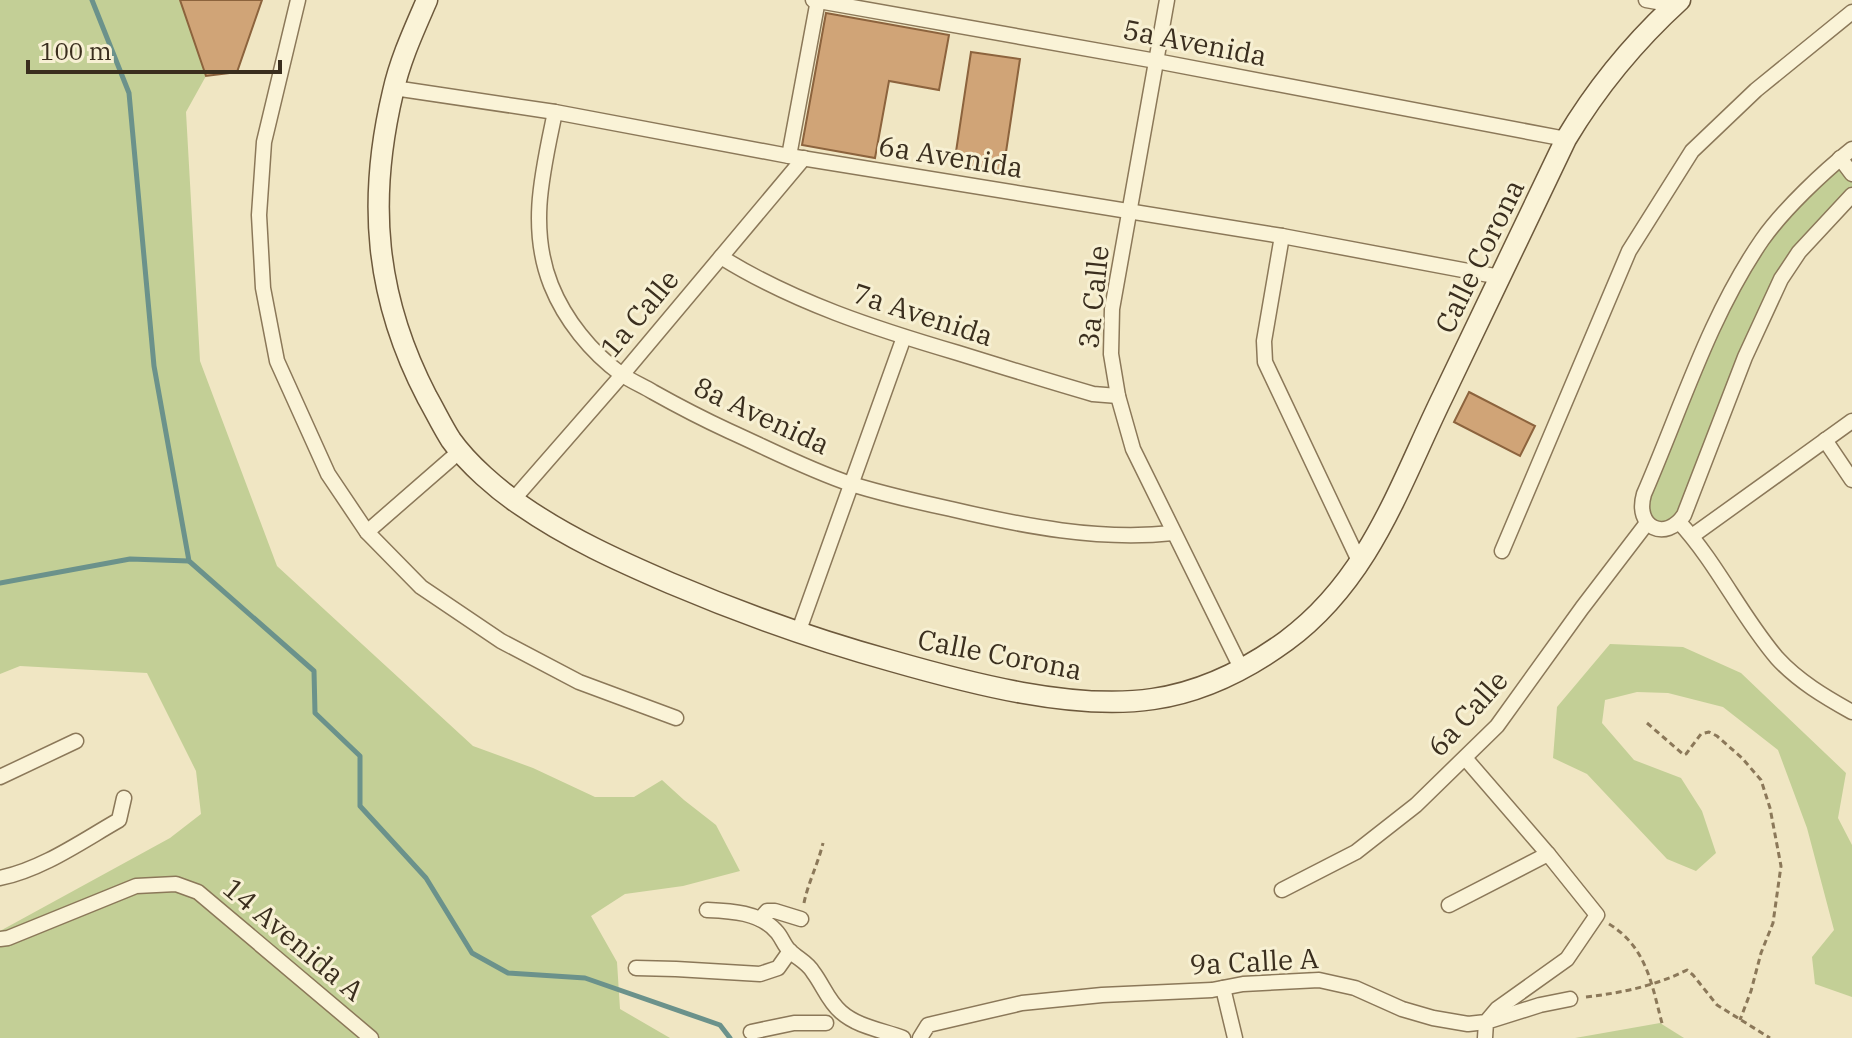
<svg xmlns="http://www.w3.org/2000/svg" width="1852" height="1038" font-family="'IBM Plex Serif',serif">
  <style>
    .green { fill: #c3cf96 }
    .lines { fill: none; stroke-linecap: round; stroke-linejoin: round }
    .stream { stroke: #6b928b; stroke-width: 5 }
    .building { fill: #d0a477; stroke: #8c633d; stroke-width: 2 }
    .street-casing { stroke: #8b7859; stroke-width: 17 }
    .secondary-casing { stroke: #6d593c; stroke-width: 23 }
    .path { stroke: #8b7859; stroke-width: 3; stroke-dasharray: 6 4; stroke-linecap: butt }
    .street { stroke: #faf3d7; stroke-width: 14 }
    .secondary { stroke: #faf3d7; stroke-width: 20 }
    .labels { text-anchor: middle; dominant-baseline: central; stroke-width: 6; stroke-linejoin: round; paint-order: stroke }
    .street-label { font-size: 28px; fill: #3a2e1e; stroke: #f7f0d3 }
  </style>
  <rect width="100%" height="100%" fill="#f0e6c3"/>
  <g class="green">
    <path d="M0,0H180L206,76L186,112L200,361L277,566L473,746L533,768L595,797H634L662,780L684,800L716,825L740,871L683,886L625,894L591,916L617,962L620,1009L670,1038H0V931L170,838L201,814L196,771L147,673L20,666L0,674Z"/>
    <path d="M1852,149V195L1781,279L1684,515L1659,529L1641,505L1685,394L1763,239Z"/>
    <path d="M1610,644L1683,647L1741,673L1846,773L1838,818L1852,845V997L1815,984L1812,957L1834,930L1807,828L1778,750L1723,707L1668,693L1637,692L1605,700L1602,723L1634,760L1681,778L1702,811L1716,853L1696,871L1667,859L1587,774L1553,758L1557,707Z"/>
    <path d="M1660,1023L1684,1038H1575Z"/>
  </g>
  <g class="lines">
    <g class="stream">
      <path d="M92,0L129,93L154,366L189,561L314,671L315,713L360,756V806L426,878L472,953L508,973L585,978L720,1025L730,1038"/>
      <path d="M0,583L130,559L189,561"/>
    </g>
  </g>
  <g class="building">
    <path d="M180,0H262L237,72L206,76Z"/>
    <path d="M826,13L949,35L939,90L889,81L875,158L802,145Z"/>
    <path d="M971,52L1020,59L1003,172L954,165Z"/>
    <path d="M1469,392L1535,426L1520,456L1454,422Z"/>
  </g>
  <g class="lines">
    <g class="street-casing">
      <g id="street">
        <path d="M298,0L264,142L259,215L263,288L277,361L328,474L367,532L421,587L501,641L579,682L676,718"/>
        <path d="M813,0L1156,61L1566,139"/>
        <path d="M1167,0L1112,309L1111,354L1118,396L1133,449L1242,670"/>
        <path d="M1646,0L1674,5"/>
        <path d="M394,88L555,112L789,156L1282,236L1500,277"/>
        <path d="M555,112C543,170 528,227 551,285C565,320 591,352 621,374C631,381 643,386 653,392C678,406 703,419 729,431C769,449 809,470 851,484C884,494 918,502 951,509C1023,526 1099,541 1173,533"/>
        <path d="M1852,149C1823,172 1783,210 1762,240C1709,317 1681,409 1644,494C1634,528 1666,542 1684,515L1745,357L1781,279L1799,252L1852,195"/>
        <path d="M789,156L818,0"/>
        <path d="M1840,158L1852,174"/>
        <path d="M1282,236L1264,341L1265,362L1360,563"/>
        <path d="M721,257C793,302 876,329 958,353C1003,367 1048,381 1093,394L1118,396"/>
        <path d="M1825,440L1852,480"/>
        <path d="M513,500L622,375L804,158"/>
        <path d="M1679,522C1717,563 1741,616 1777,658C1798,681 1825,697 1852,712"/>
        <path d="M367,532L460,451"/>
        <path d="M1692,536L1852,421"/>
        <path d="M1502,551L1629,251L1692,151L1756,90L1852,12"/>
        <path d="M798,633L904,337"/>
        <path d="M0,777L76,741"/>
        <path d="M0,878C43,869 82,841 119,820L124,798"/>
        <path d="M1282,890L1356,852L1416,805L1497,726L1582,608L1647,523"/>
        <path d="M1449,905L1548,854"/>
        <path d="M707,910C731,911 759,912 776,931C782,937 784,946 790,951C798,959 807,962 813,972C823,985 828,1001 841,1012C858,1027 882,1030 903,1038"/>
        <path d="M760,919L767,911H775L801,919"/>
        <path d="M0,939L8,938L136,886L176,884L198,892L371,1038"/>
        <path d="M636,968L676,969L760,974L778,968L790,951"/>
        <path d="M1223,988L1235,1038"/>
        <path d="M751,1032L794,1023H826"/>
        <path d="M920,1038L928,1025L1022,1003L1102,995L1212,990L1243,984L1319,980L1355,988L1402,1009L1433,1018L1468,1024L1486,1022L1497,1009L1567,959L1597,915L1548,854L1465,758"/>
        <path d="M1485,1038L1486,1022L1540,1005L1570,999"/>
      </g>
    </g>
    <g class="secondary-casing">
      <path id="secondary" d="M427,0C414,30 400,60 393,92C367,201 375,297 427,397C435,411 442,426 451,440C468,464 498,490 522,506C568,538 619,561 670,583C743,614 816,640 892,661C969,683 1074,711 1153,699C1202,692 1246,670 1286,641C1370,579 1399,486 1443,396C1484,310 1525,225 1566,139C1597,87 1635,41 1680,0"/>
    </g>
    <g class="path">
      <path d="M1647,723L1684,755L1686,754L1701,734L1709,732L1717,736L1742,758L1761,780L1770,808L1781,866L1773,923L1761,953L1751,991L1740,1020"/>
      <path d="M804,903C808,883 818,864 823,843"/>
      <path d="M1609,924C1648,948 1652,987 1663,1027"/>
      <path d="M1586,997C1621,993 1655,986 1687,970L1693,975L1717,1005L1770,1038"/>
    </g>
    <use href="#street" class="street"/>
    <use href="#secondary" class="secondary"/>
  </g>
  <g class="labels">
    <g class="street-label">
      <text transform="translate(1195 42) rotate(11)">5a Avenida</text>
      <text transform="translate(951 156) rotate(9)">6a Avenida</text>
      <text transform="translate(1479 256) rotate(-64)">Calle Corona</text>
      <text transform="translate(1093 297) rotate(-84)">3a Calle</text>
      <text transform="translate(639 313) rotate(-50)">1a Calle</text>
      <text transform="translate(923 314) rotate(18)">7a Avenida</text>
      <text transform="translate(762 415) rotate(25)">8a Avenida</text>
      <text transform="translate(1000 654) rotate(11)">Calle Corona</text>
      <text transform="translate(1467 713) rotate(-48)">6a Calle</text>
      <text transform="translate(294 939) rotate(40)">14 Avenida A</text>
      <text transform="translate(1254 961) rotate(-3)">9a Calle A</text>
    </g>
  </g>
  <path d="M28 60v12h252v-12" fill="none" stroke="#3a2e1e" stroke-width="4"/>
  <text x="40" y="60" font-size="24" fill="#3a2e1e" stroke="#f7f0d3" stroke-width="6" paint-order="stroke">100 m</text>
</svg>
